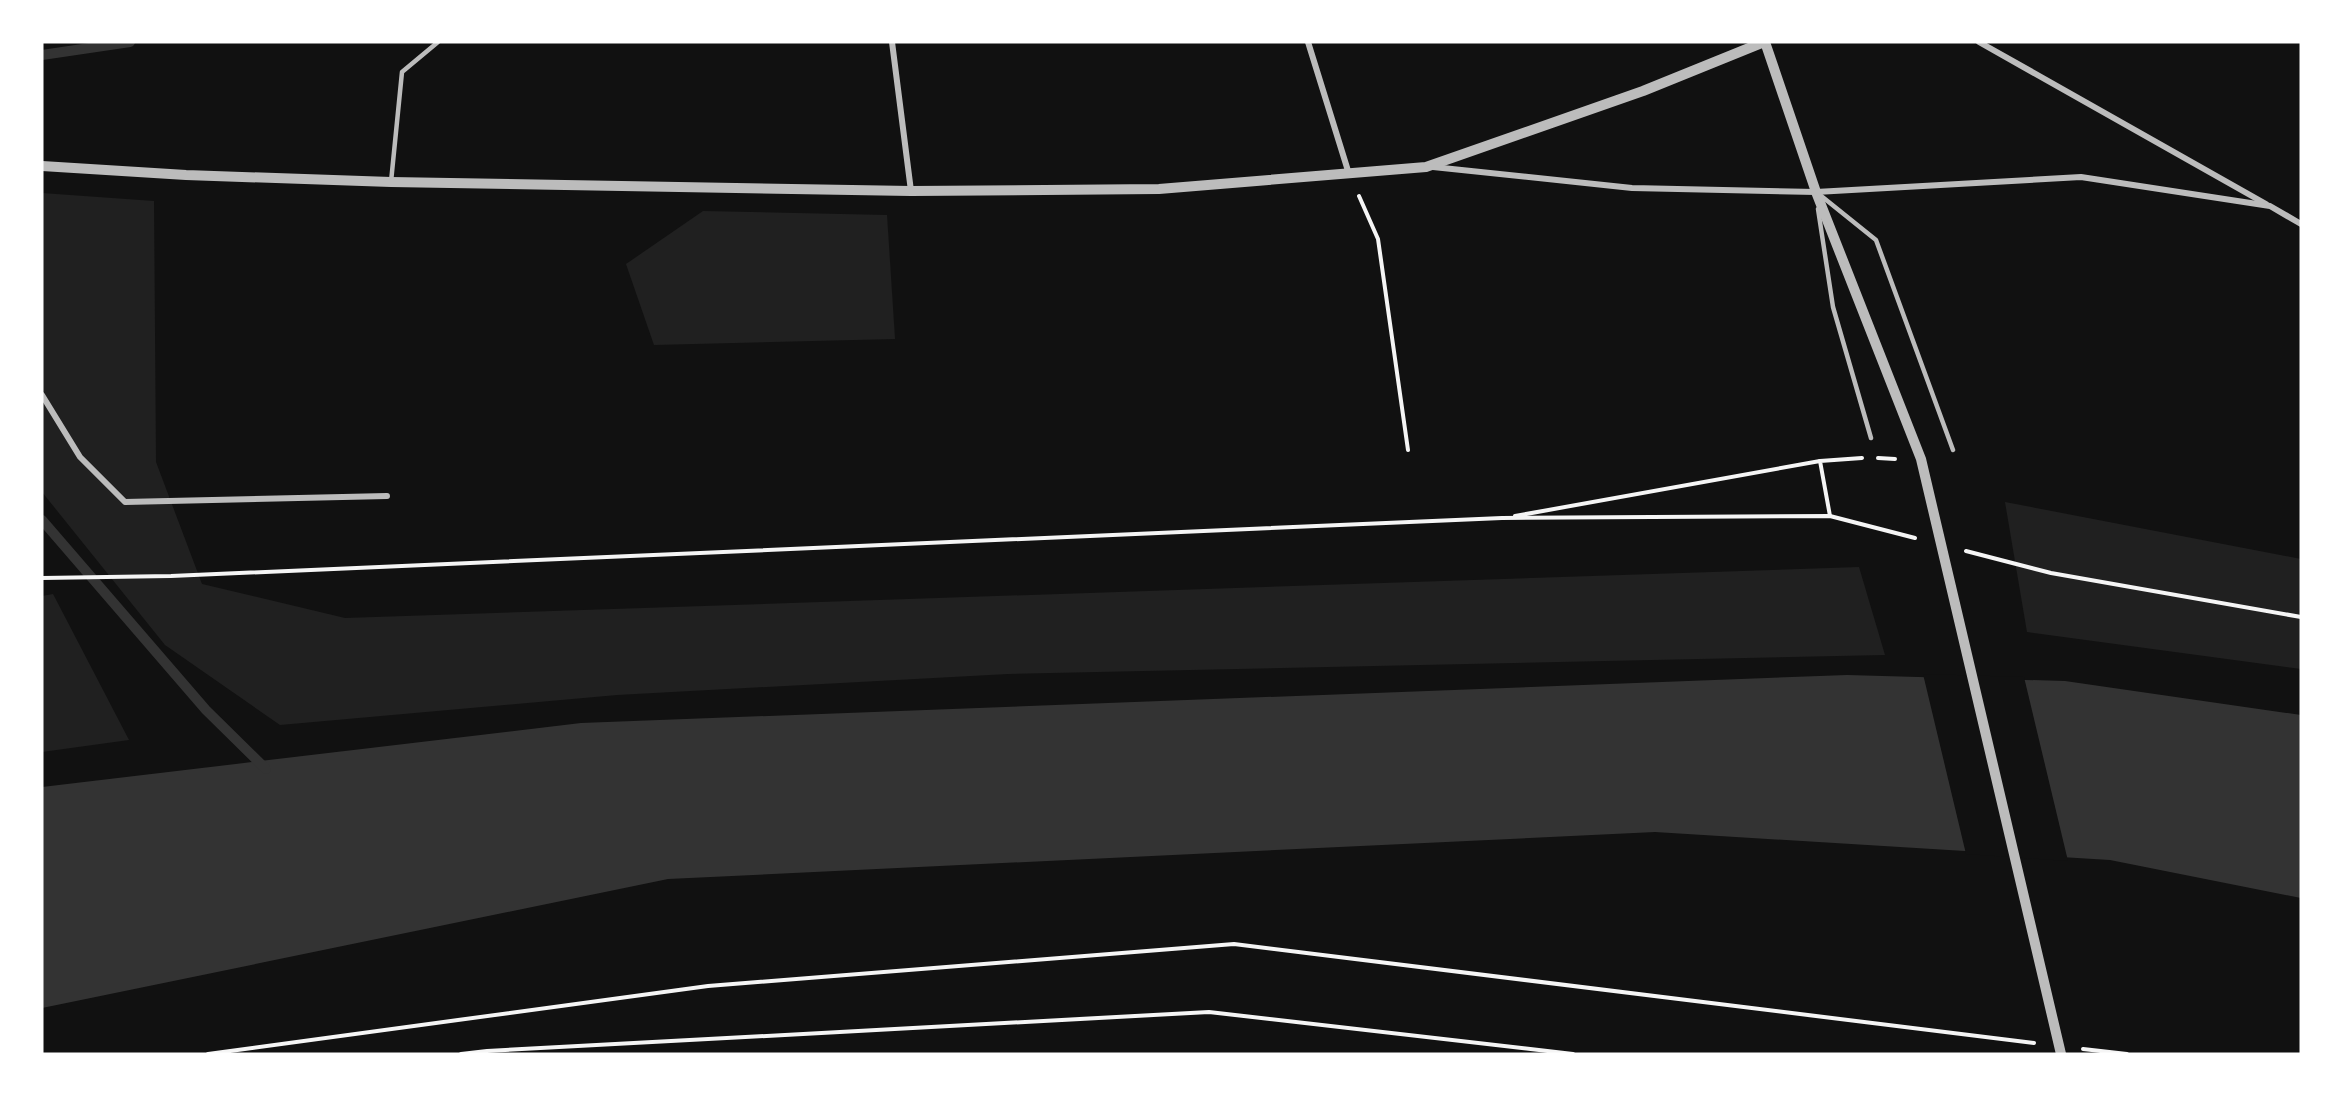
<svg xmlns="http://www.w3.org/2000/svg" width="2343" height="1096" font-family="'IBM Plex Sans',sans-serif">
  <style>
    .green { fill: #202020 }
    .water { fill: #333 }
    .pier { fill: #111 }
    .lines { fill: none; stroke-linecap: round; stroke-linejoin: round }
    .stream { stroke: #333; stroke-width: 10 }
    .path { stroke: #f5f5f5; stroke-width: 4 }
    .service { stroke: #bcbcbc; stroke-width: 4.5 }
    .minor { stroke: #bcbcbc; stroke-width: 6 }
    .tertiary { stroke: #bcbcbc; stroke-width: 10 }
  </style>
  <rect width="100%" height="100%" fill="#111"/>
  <g class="green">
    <path d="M42,193L154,201L156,462L202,584L345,618L1859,567L1885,655L1008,674L617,695L280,725L165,645L42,492Z"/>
    <path d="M703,211L887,215L895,339L654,345L626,264Z"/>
    <path d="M2005,502L2301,559V669L2027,632Z"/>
    <path d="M53,594L129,740L42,752V596Z"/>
  </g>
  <path class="water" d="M1847,675L2065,681L2301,715V898L2110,860L1655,832L668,879L42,1008V787L581,723Z"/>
  <path class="pier" d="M1923,674L2024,677L2068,861L1966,854Z"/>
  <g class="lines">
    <g class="stream">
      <path d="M42,55L130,42"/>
      <path d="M42,520L206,710L266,769"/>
    </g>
    <g class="path">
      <path d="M1359,196L1378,239L1408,450"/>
      <path d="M1878,458L1895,459"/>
      <path d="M1515,516L1820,461"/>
      <path d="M1830,516L1820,461L1862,458"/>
      <path d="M1966,551L2051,573L2301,617"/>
      <path d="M42,578L171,576L1502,518L1830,516L1915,538"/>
      <path d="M2083,1049L2127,1054"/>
      <path d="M208,1054L708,986L1234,944L2034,1043"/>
      <path d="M461,1054L487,1051L1209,1012L1573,1054"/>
    </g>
    <g class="service">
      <path d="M391,182L402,72L438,42"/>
      <path d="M1820,195L1876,240L1953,450"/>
      <path d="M1818,209L1833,307L1871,438"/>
    </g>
    <g class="minor">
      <path d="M892,42L911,191"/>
      <path d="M1308,42L1349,174"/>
      <path d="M1979,42L2266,204"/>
      <path d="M1433,167L1632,188L1816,192L2081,177L2270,206L2301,224"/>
      <path d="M42,395L80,457L125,502L387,496"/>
    </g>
    <g class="tertiary">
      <path d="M1765,42L1816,192L1921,459L2061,1054"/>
      <path d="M42,166L186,175L391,182L911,191L1159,189L1426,167L1643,91L1764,42"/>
    </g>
  </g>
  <rect width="2343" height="1096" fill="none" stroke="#ffffff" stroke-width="87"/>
</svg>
